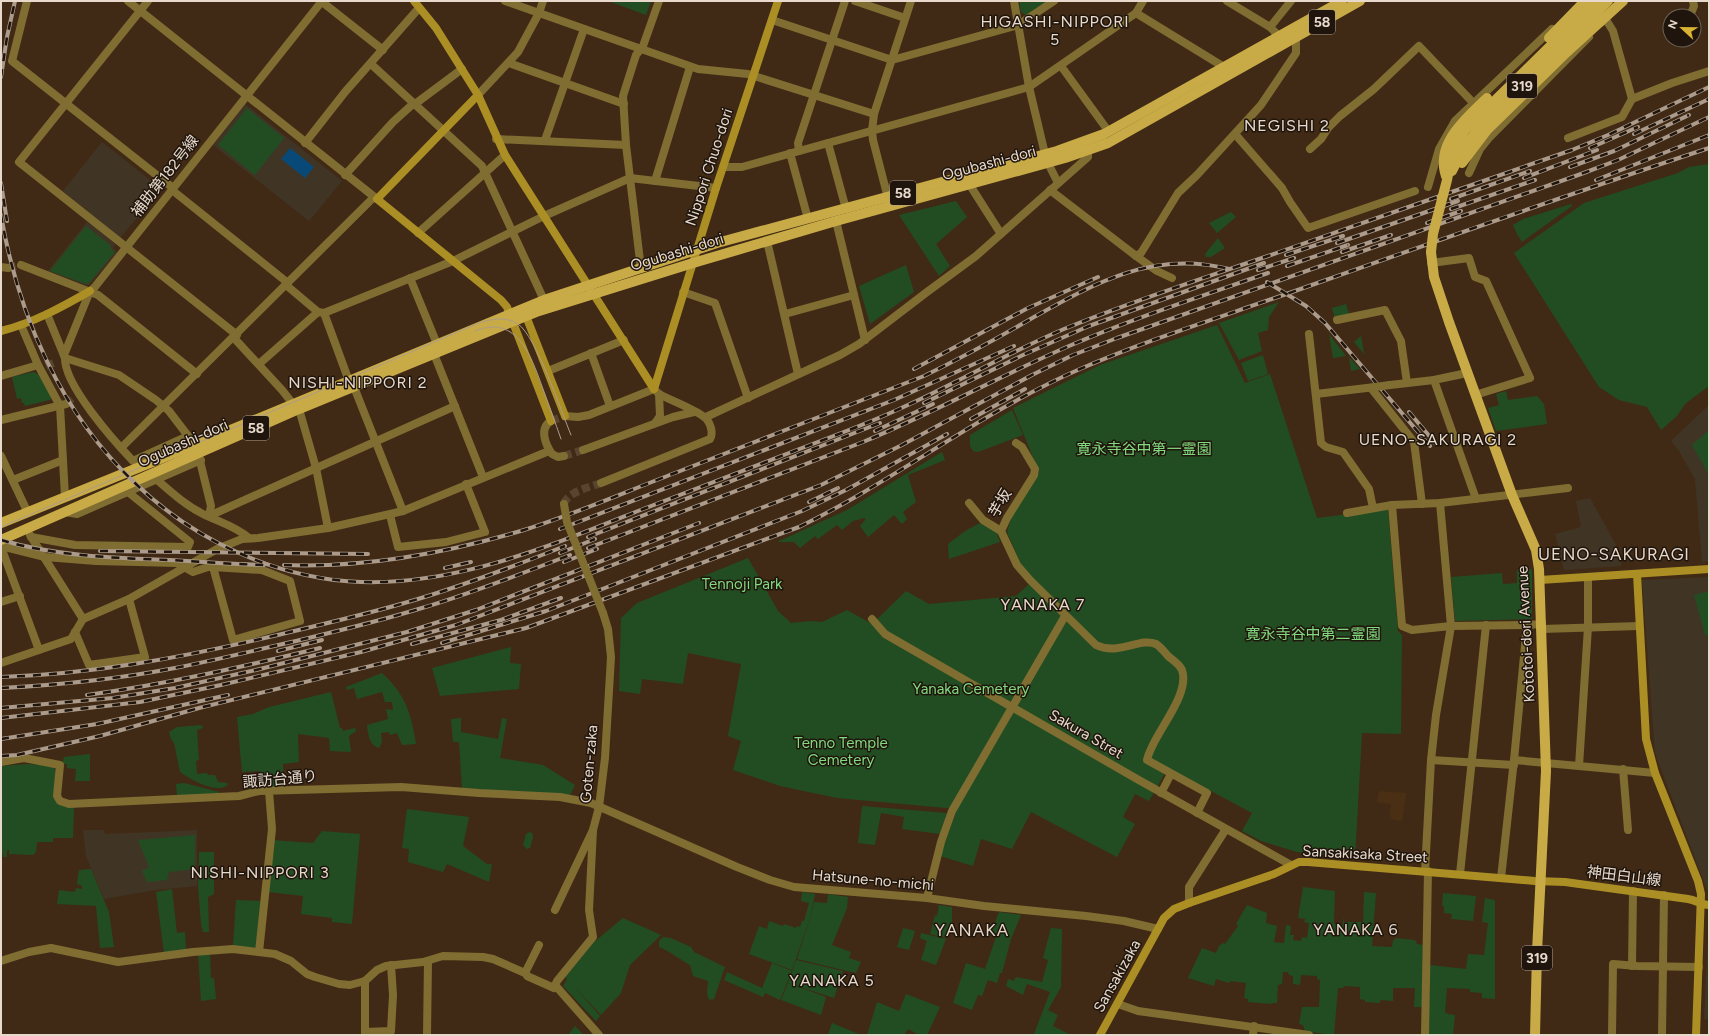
<svg xmlns="http://www.w3.org/2000/svg" width="1710" height="1036" font-family="Figtree,'Noto Sans JP',sans-serif">
  <style>
    .built { fill: #4a2f14 }
    .education { fill: #403525 }
    .green { fill: #224d22 }
    .water { fill: #094977 }
    .lines { fill: none; stroke-linecap: round; stroke-linejoin: round }
    .street-tunnel { stroke: #594430; stroke-width: 8; stroke-dasharray: 8 4; stroke-linecap: butt }
    .secondary-tunnel { stroke: #594430; stroke-width: 8; stroke-dasharray: 8 4; stroke-linecap: butt }
    .street { stroke: #7f6d32; stroke-width: 8 }
    .secondary { stroke: #ac8f24; stroke-width: 8 }
    .primary { stroke: #c8ab46; stroke-width: 10 }
    .tram { stroke: #ac9b8b; stroke-width: 1 }
    .rail-casing { stroke: #ac9b8b; stroke-width: 4 }
    .rail { stroke: #1f150c; stroke-width: 2.5; stroke-dasharray: 8; stroke-linecap: butt }
    .street-bridge { stroke: #7f6d32; stroke-width: 8 }
    .primary-bridge { stroke: #c8ab46; stroke-width: 10 }
    .labels { text-anchor: middle; dominant-baseline: central; stroke-width: 3; stroke-linejoin: round; paint-order: stroke }
    .shield { fill: #1f150c; stroke: #ab9e92; stroke-width: 1 }
    .shield-label { font-size: 14px; font-weight: bold; fill: #e7d9cc }
    .street-label { font-size: 15px; fill: #e7d9cc; stroke: #1f150c }
    .park-label { font-size: 15px; fill: #81da7f; stroke: #1f150c }
    .neighbourhood-label { font-size: 16px; letter-spacing: 1px; fill: #e7d9cc; stroke: #1f150c }
    .quarter-label { font-size: 17px; letter-spacing: 1px; fill: #e7d9cc; stroke: #1f150c }
  </style>
  <rect width="100%" height="100%" fill="#402a15"/>
  <path class="built" d="M1379,791L1406,793L1402,821L1390,819L1391,804L1377,802Z"/>
  <g class="education">
    <path d="M245,104L342,181L309,221L213,145Z"/>
    <path d="M102,142L161,189L120,238L99,231L115,244L113,248L117,252L89,285H86L48,271L87,222L97,229L102,223L63,191Z"/>
    <path d="M1709,405V561L1702,562L1695,479L1679,451L1671,441Z"/>
    <path d="M1590,498L1621,554L1622,558L1621,566L1564,570L1555,534L1581,527L1576,501Z"/>
    <path d="M1709,577V895L1655,753L1642,580Z"/>
    <path d="M83,830H104L105,834L197,830V886L155,890L104,899L86,856Z"/>
    <path d="M1709,919V1020L1704,1019Z"/>
  </g>
  <g class="green">
    <path d="M608,1H651L646,15Z"/>
    <path d="M1019,1H1047L1026,15L1021,12Z"/>
    <path d="M247,108L284,138L255,175L218,145Z"/>
    <path d="M1709,164V386L1685,404L1677,416L1661,430L1647,407L1619,400L1599,387L1514,253L1584,203L1678,173L1689,167Z"/>
    <path d="M956,201L967,217L936,244L950,266L939,276L899,215Z"/>
    <path d="M1571,204L1572,206L1522,242L1517,234L1513,225L1523,219Z"/>
    <path d="M1231,212L1236,217L1217,233L1209,223Z"/>
    <path d="M86,226L111,246L110,248L115,252L89,283L86,284L50,271Z"/>
    <path d="M1218,238L1225,248L1211,257H1206L1205,254Z"/>
    <path d="M906,265L914,292L870,324L859,286Z"/>
    <path d="M1279,302L1269,317L1268,330L1258,333L1262,351L1239,360L1219,323Z"/>
    <path d="M1346,304L1349,314L1335,318L1332,308Z"/>
    <path d="M1217,325L1245,383L1270,374L1317,518L1388,509L1398,631L1402,635L1401,734L1362,733L1355,859L1297,852L1261,841L1242,831L1252,813L1168,768L1149,801L1135,794L1123,817L1135,824L1117,857L1031,812L1012,849L981,839L973,866L940,856L957,809L837,798L780,786L733,770L741,741L728,736L741,664L688,653L683,684L642,679L640,694L619,691L621,618L637,603L748,558L778,611L791,623L811,621L822,622L847,610L872,624L906,591L929,604L1016,596L1029,584L1007,532L1011,518L1039,472L1013,408L1100,365Z"/>
    <path d="M1329,334L1346,356L1333,358Z"/>
    <path d="M1361,336L1364,354L1354,342Z"/>
    <path d="M1263,355L1268,374L1248,381L1241,363Z"/>
    <path d="M1349,357L1360,369L1351,371Z"/>
    <path d="M33,372L38,374L52,398L50,400L25,406L24,403H22L21,398L17,399L12,377Z"/>
    <path d="M1506,391L1508,400L1537,396L1544,404L1547,424L1496,431L1488,408L1499,405L1496,394Z"/>
    <path d="M1012,410L1023,435L978,452L973,451L970,446V435Z"/>
    <path d="M1709,430V475L1692,445Z"/>
    <path d="M942,452L945,460L908,475L916,502L903,512L907,519L902,524L894,515L868,537L860,526L866,519L864,518L853,521L842,530L837,525L818,539L815,536L800,548L794,542H777L847,510Z"/>
    <path d="M980,523L996,531L1000,542L949,559L948,544L965,531Z"/>
    <path d="M1532,569V619L1455,621L1451,577L1502,573L1503,584L1517,583V570Z"/>
    <path d="M1709,591V634L1705,635L1694,595Z"/>
    <path d="M511,647L510,663L521,664L519,689L440,696L432,668Z"/>
    <path d="M382,673C405,694 411,713 416,744L402,745L397,733L390,735L389,732L381,733L382,742L379,748C369,745 368,734 367,725L388,719L386,709L393,710L392,702H385L382,692L357,699L354,688L347,690L346,687Z"/>
    <path d="M331,692L340,728H342L343,731L355,728L356,731L349,736L351,752L330,751L329,738L298,734L299,762L283,764L284,788H260V771L242,772L237,717L253,714L269,707Z"/>
    <path d="M461,718V732L498,739L502,718L507,719L500,758L543,765L575,785L570,795L462,789L459,742H453L451,719Z"/>
    <path d="M202,725L203,728L197,730L199,760L196,761L197,774L207,773L208,775H215L218,782L227,783L228,785C216,794 191,780 180,772L174,743L171,739L169,732L177,727Z"/>
    <path d="M90,754V781H75L76,769L67,768V764H62L64,757Z"/>
    <path d="M28,764L54,766C58,779 52,794 59,805L74,806L73,838H53V842H37L36,852L33,855L9,854V850H7V857H3L1,845V766Z"/>
    <path d="M184,783L219,792V794L177,796L176,784Z"/>
    <path d="M862,806L947,813L940,834L902,829L904,817L881,813L875,845L858,843Z"/>
    <path d="M407,809L469,817L463,846L487,864H492L489,882L447,864L443,872L408,862L409,849L402,848Z"/>
    <path d="M322,831L360,834L352,924L332,922V918L301,914L303,896L268,892L272,840L313,843Z"/>
    <path d="M530,832L532,833L533,837L530,848L527,849L523,845L526,834Z"/>
    <path d="M195,835V869L169,872L167,880L147,882L142,871L149,867L138,840Z"/>
    <path d="M199,852H214V894L208,897L209,932H203L201,924L198,886Z"/>
    <path d="M91,869L109,912L114,947L100,948L96,906L57,904L59,890L75,892L76,888L82,889V886L77,884L79,870Z"/>
    <path d="M1303,887L1335,891L1334,924L1343,925V917L1344,922H1363L1364,892L1376,893L1372,946L1392,947L1393,940H1395V938L1415,940L1417,944L1423,945L1422,1007H1414L1415,988H1393V1001L1380,1000V1003L1365,1002V1000L1360,999V987L1344,986L1343,988H1338L1334,1035H1332L1305,1031L1303,1025L1299,1024L1302,1007H1319L1320,980L1317,979V976L1301,975L1300,985L1293,984V976L1289,975L1288,972H1283L1282,984L1278,985L1277,1003H1272L1271,1004L1248,1002V999L1244,998L1246,983L1230,981L1229,983L1216,979L1214,986L1188,978L1202,948L1216,953L1219,946L1223,943L1225,944L1238,926L1236,924L1247,905L1267,913L1266,923L1277,926L1274,942L1284,943L1286,925L1291,926L1290,935H1294L1293,940L1301,941L1302,937L1307,938L1309,923L1304,922L1305,919L1298,918Z"/>
    <path d="M172,889L177,933L185,932L186,950L164,953L156,892Z"/>
    <path d="M802,892L815,894L810,918L792,970L749,954L759,926L767,929L769,921L783,926L784,924L796,928L797,926L800,927L802,921H804L809,903L801,901Z"/>
    <path d="M1443,893L1476,896L1473,921L1451,919L1452,914L1444,913V906H1442Z"/>
    <path d="M828,894L848,897L847,908L832,945L851,952L849,958L861,962L856,973L797,959L810,918L814,902L827,903Z"/>
    <path d="M1485,898L1495,900V999L1482,998V993L1470,992V989L1447,988L1445,1012L1448,1014L1455,1015L1453,1035H1428L1430,965L1466,969L1468,954L1484,955L1488,923L1482,922Z"/>
    <path d="M236,900L261,901L256,948L233,946Z"/>
    <path d="M939,905L952,907V922L946,938L930,934L935,915L937,916Z"/>
    <path d="M999,912L1021,915L1011,939L1002,973H1000L997,983L988,980L982,996L978,995L972,1010L953,1003L966,963L985,969L996,937L990,935Z"/>
    <path d="M623,918L661,935L630,965L621,993L601,1015L573,985L600,1016L596,1021L563,986L567,979L565,977L594,942Z"/>
    <path d="M903,928L915,931L909,950L897,947Z"/>
    <path d="M1051,928L1062,929L1061,987L1048,1010L1058,1015L1053,1026L1071,1035H1038L1034,1034L1050,992L1027,984L1023,995L1006,986L1008,979L1014,981L1016,977L1042,982L1048,960L1043,958Z"/>
    <path d="M921,933L946,939L936,965L921,960L927,941L920,938Z"/>
    <path d="M663,937L671,938L691,947L694,952L725,967L714,999L709,1000L707,993L708,981L693,976L690,965C679,959 671,952 659,947V941Z"/>
    <path d="M210,951L211,978H214L216,999L201,1001L198,953Z"/>
    <path d="M796,960L843,971L834,998L788,983Z"/>
    <path d="M772,963L792,971L780,1000L765,993L763,997L724,980L727,972L762,988Z"/>
    <path d="M788,983L826,997L821,1015L781,1000Z"/>
    <path d="M906,994L940,1007L927,1035H919L908,1029L904,1035H867L877,1002L899,1011Z"/>
    <path d="M832,1023L861,1035H828Z"/>
    <path d="M575,1026L584,1035H568Z"/>
  </g>
  <path class="water" d="M290,148L314,167L305,178L281,159Z"/>
  <g class="lines">
    <g class="street-tunnel">
      <path d="M8,268L21,265"/>
      <path d="M46,366L56,362"/>
      <path d="M66,404L74,396"/>
      <path d="M564,456L583,450"/>
      <path d="M564,504C567,492 590,487 601,483"/>
    </g>
    <path class="secondary-tunnel" d="M551,421L565,416"/>
    <g class="street">
      <path d="M27,1L12,61L173,188"/>
      <path d="M128,1L377,199"/>
      <path d="M148,1L19,162L237,335"/>
      <path d="M321,1L383,50"/>
      <path d="M505,1L698,69L748,74L874,114"/>
      <path d="M855,1L905,18"/>
      <path d="M1014,1L1029,87L1045,154L1048,163L1058,183"/>
      <path d="M1227,1L1270,27L1283,40"/>
      <path d="M1136,13L1224,67"/>
      <path d="M1690,16L1694,6L1693,1"/>
      <path d="M772,20L892,60L1018,25L1054,1"/>
      <path d="M1602,22L1605,18L1613,31L1632,99"/>
      <path d="M1270,27L1291,1"/>
      <path d="M509,63L624,104"/>
      <path d="M371,64L482,166L544,300"/>
      <path d="M1061,66L1109,132"/>
      <path d="M478,95L518,52L539,13L543,1"/>
      <path d="M415,104L462,69"/>
      <path d="M1235,134L1282,188L1290,202L1308,228L1415,191"/>
      <path d="M1568,138L1622,117L1632,99L1672,83L1709,71"/>
      <path d="M496,139L626,145"/>
      <path d="M545,140L584,29"/>
      <path d="M305,143L345,92L419,8"/>
      <path d="M828,143L846,209"/>
      <path d="M1310,149L1321,139L1328,128L1340,116L1374,89L1419,46L1481,111"/>
      <path d="M799,151L798,143L845,1"/>
      <path d="M790,153L808,219"/>
      <path d="M723,167H742L1029,87L1136,13L1143,1"/>
      <path d="M1469,173L1480,149L1489,138L1589,37"/>
      <path d="M345,175L393,122L414,103"/>
      <path d="M966,179L1001,234"/>
      <path d="M655,181L690,67"/>
      <path d="M1428,187L1439,149L1455,121L1552,29"/>
      <path d="M172,190L288,283"/>
      <path d="M1050,190L1136,256L1141,253L1178,193L1197,175L1261,105L1296,53V36"/>
      <path d="M889,202L873,140L872,131L874,114L911,1"/>
      <path d="M836,221L865,340"/>
      <path d="M418,233L505,155"/>
      <path d="M767,241L798,374"/>
      <path d="M1136,256L1157,271L1172,278"/>
      <path d="M1431,263L1469,258L1475,277L1486,281L1530,378L1475,395"/>
      <path d="M21,265L98,295L197,374"/>
      <path d="M1,267L8,268"/>
      <path d="M641,269L626,145L623,96L636,55L643,46L659,1"/>
      <path d="M410,278L437,344"/>
      <path d="M286,285L318,312L324,313L349,381"/>
      <path d="M90,291L94,288L322,1"/>
      <path d="M683,292L715,303L748,398"/>
      <path d="M324,313L453,261L544,216L630,178L716,188"/>
      <path d="M47,314L65,358L119,375L156,400L169,411L195,445"/>
      <path d="M785,314L854,295"/>
      <path d="M1337,320L1385,310L1401,341L1407,383"/>
      <path d="M21,325L38,365L60,406L65,497"/>
      <path d="M1309,334L1321,443L1326,447L1343,452L1369,489L1373,508"/>
      <path d="M234,338L282,390L293,404"/>
      <path d="M591,353L610,406"/>
      <path d="M434,354L483,477"/>
      <path d="M64,355L90,291"/>
      <path d="M65,358C64,385 114,441 133,461L188,436"/>
      <path d="M259,364L318,312"/>
      <path d="M548,371L624,340"/>
      <path d="M1467,373L1434,380L1476,499"/>
      <path d="M1,376L38,365"/>
      <path d="M1390,385L1434,380"/>
      <path d="M354,387L403,511"/>
      <path d="M1371,388L1414,442L1422,504"/>
      <path d="M1316,394L1375,387"/>
      <path d="M299,409L316,468L328,528"/>
      <path d="M565,416L578,417L589,415L654,389L659,394C672,401 694,409 704,417C710,421 714,433 710,439L601,483"/>
      <path d="M706,417L840,355L859,344L927,292L976,256L1088,157V151"/>
      <path d="M1,420L66,404"/>
      <path d="M551,421C539,428 545,444 552,454L558,457L564,456"/>
      <path d="M655,423L660,416L659,394"/>
      <path d="M1016,443L1022,447L1035,469L1034,475L1007,518L1001,531L1017,565L1030,580L1096,645C1119,656 1140,637 1156,644C1161,647 1165,653 1169,657C1173,660 1180,665 1182,670C1191,696 1152,735 1147,760L1207,793L1197,813"/>
      <path d="M121,448L374,197"/>
      <path d="M583,450L673,417L694,412"/>
      <path d="M1,456L28,513"/>
      <path d="M199,457L211,506L209,516"/>
      <path d="M156,479C171,492 185,505 203,514C219,522 235,526 249,538"/>
      <path d="M13,480L63,460"/>
      <path d="M969,503L983,520L1001,531"/>
      <path d="M1392,505L1402,626L1412,630L1451,626L1527,625"/>
      <path d="M65,512L77,514L201,460"/>
      <path d="M1347,513L1392,505L1440,503L1568,488"/>
      <path d="M390,515L398,547L446,542L485,532L466,484"/>
      <path d="M209,516L455,406"/>
      <path d="M30,535L83,619"/>
      <path d="M31,537L75,545L188,547L190,542L128,492"/>
      <path d="M1,546L45,557L96,561L177,563L193,572L208,567H213L262,570L290,581L300,621L233,640L213,567"/>
      <path d="M1,547L39,650"/>
      <path d="M1,602L20,596"/>
      <path d="M872,619L885,634L1137,779L1291,865"/>
      <path d="M1542,629L1639,626"/>
      <path d="M75,632L89,665L145,657L129,599"/>
      <path d="M1,663L71,639L83,619L129,599L217,549L242,539L258,538L328,528L403,511L549,451"/>
      <path d="M1431,760L1514,765"/>
      <path d="M1514,760L1527,625L1542,624"/>
      <path d="M1,762L24,758L60,765L57,796L60,801L69,804L239,796L259,791L401,787L479,793L560,797L591,803L737,867L770,880L794,887L927,898L984,906L1086,916L1124,921L1158,929"/>
      <path d="M1579,766L1588,627V577"/>
      <path d="M1623,769L1628,830"/>
      <path d="M1161,793L1171,774"/>
      <path d="M1425,871L1431,760L1436,715L1451,626L1440,503"/>
      <path d="M1460,874L1486,625"/>
      <path d="M1501,878L1514,760L1655,773"/>
      <path d="M927,898L941,842L952,811L1065,616"/>
      <path d="M1189,903V887L1226,829"/>
      <path d="M555,910L593,830L599,807L605,758L611,657L608,629L603,613"/>
      <path d="M259,952L272,829L269,791"/>
      <path d="M1,961L29,952L51,948L118,962L193,952L233,949L275,954L291,961L307,974L315,977L339,984L350,985L365,981L377,970L386,966L423,962L443,956L483,957L493,959L525,973L527,975V976L554,988L557,981L593,937L589,910L593,830"/>
      <path d="M1632,966L1633,891"/>
      <path d="M525,973L539,945"/>
      <path d="M555,985L599,1035"/>
      <path d="M1118,1004L1138,1011L1309,1035"/>
      <path d="M365,1032L391,1031L393,995L391,965"/>
      <path d="M365,1035V981"/>
      <path d="M427,1035L428,961"/>
      <path d="M1253,1035L1254,1026"/>
      <path d="M1425,1035L1428,871"/>
      <path d="M1612,1035L1613,964L1637,966L1699,967"/>
      <path d="M1662,1035L1664,895"/>
    </g>
    <g class="secondary">
      <path d="M414,1L436,28L478,95L505,155L654,389"/>
      <path d="M478,95L377,199L501,300L507,307L551,421"/>
      <path d="M520,315L526,316L565,416"/>
      <path d="M1,331C33,323 62,307 90,291"/>
      <path d="M654,389L716,188L778,1"/>
      <path d="M1637,574L1646,739L1655,773L1698,881L1701,894L1696,1035"/>
      <path d="M1540,580L1709,569"/>
      <path d="M1100,1035L1164,918L1174,909L1189,903L1274,874L1299,862H1308L1535,881L1565,882L1688,899C1696,900 1701,905 1709,905"/>
    </g>
    <g class="primary">
      <path d="M1549,38L1585,1"/>
      <path d="M1568,51L1623,1"/>
      <path d="M1431,252L1434,277L1449,322L1512,495L1536,550L1539,569L1546,771L1537,952L1535,1035"/>
      <path d="M1,523L197,444L544,300L717,243L1057,151L1104,134L1342,1"/>
      <path d="M1,540L299,409L536,312L693,263L836,221L1065,158L1108,143L1360,1"/>
    </g>
    <g class="tram">
      <path d="M475,331C518,313 532,359 543,389C549,405 555,422 561,439"/>
      <path d="M1,527L479,323C492,319 506,316 518,324C536,336 561,411 571,435"/>
    </g>
    <g class="rail-casing">
      <g id="rail">
        <path d="M1,77L7,37L15,1"/>
        <path d="M1634,134L1709,99"/>
        <path d="M1590,148L1638,127"/>
        <path d="M1570,167L1614,151L1689,115"/>
        <path d="M1524,178L1597,150"/>
        <path d="M1596,180L1709,135"/>
        <path d="M1,183L7,221"/>
        <path d="M1451,199L1530,171"/>
        <path d="M1451,209L1535,180"/>
        <path d="M1,215C18,315 61,414 136,484C195,541 278,579 361,582C458,585 550,546 638,511C693,490 748,469 802,448C834,436 866,424 897,410C954,385 1007,353 1064,329C1130,302 1198,280 1265,257C1367,221 1470,186 1572,150L1608,135L1709,87"/>
        <path d="M1427,223L1461,211"/>
        <path d="M1337,243L1458,201"/>
        <path d="M1342,252L1391,235"/>
        <path d="M1286,255L1343,236"/>
        <path d="M1287,266L1348,245"/>
        <path d="M1258,270L1294,258"/>
        <path d="M1267,282L1306,306L1325,323L1430,446"/>
        <path d="M914,369L1028,308L1098,277"/>
        <path d="M924,403L1023,355L1089,326L1264,263"/>
        <path d="M1409,412L1436,444"/>
        <path d="M971,419L1025,389"/>
        <path d="M875,431L933,404"/>
        <path d="M809,502L838,488"/>
        <path d="M560,529L894,400L1014,346"/>
        <path d="M588,537L880,423"/>
        <path d="M1,540C55,556 113,558 170,560C201,562 233,564 264,565"/>
        <path d="M588,548L863,442C933,413 1000,376 1069,346C1134,318 1202,296 1268,273"/>
        <path d="M100,551L368,554"/>
        <path d="M560,553L595,539"/>
        <path d="M564,562L597,549"/>
        <path d="M284,565C364,568 447,553 524,530C575,514 625,492 675,473C758,441 841,408 924,376C961,358 998,338 1034,317C1097,282 1154,250 1229,269"/>
        <path d="M445,568L471,562"/>
        <path d="M442,643L546,611L802,511L846,490L947,434"/>
        <path d="M412,644L501,620L561,598"/>
        <path d="M278,651L322,640"/>
        <path d="M1,677C92,674 180,658 269,637C319,625 369,614 418,599C468,584 517,565 565,546"/>
        <path d="M1,688C59,685 118,679 175,668C216,660 256,650 296,641C338,631 380,621 422,608C472,593 521,574 570,555"/>
        <path d="M87,695C167,684 242,667 320,648"/>
        <path d="M1,708L113,698L175,688L256,670L407,632L476,610L699,523"/>
        <path d="M1,718L140,702L221,685L361,652L456,625L821,485L902,445L1032,375L1073,355L1117,338L1581,174L1618,160L1709,117"/>
        <path d="M1,739L97,724L228,695"/>
        <path d="M1,756L17,755L100,736L199,708L526,628L799,527C896,480 981,412 1080,369C1154,337 1234,313 1309,286C1442,239 1575,192 1709,148"/>
      </g>
    </g>
    <use href="#rail" class="rail"/>
    <g class="street-bridge">
      <path d="M1375,387L1390,385"/>
      <path d="M564,504L567,522L603,613"/>
    </g>
    <g class="primary-bridge">
      <path d="M1462,163L1487,130L1568,51"/>
      <path d="M1452,171L1464,147L1480,127L1608,1"/>
      <path d="M1446,176C1435,144 1466,118 1487,98"/>
      <path d="M1431,252L1433,234L1447,180L1451,158L1464,131L1596,1"/>
    </g>
  </g>
  <g class="labels">
    <g class="shield">
      <rect x="1309" y="10" width="26" height="24" rx="3"/>
      <rect x="1507" y="74" width="30" height="24" rx="3"/>
      <rect x="890" y="181" width="26" height="24" rx="3"/>
      <rect x="243" y="416" width="26" height="24" rx="3"/>
      <rect x="1522" y="946" width="30" height="24" rx="3"/>
    </g>
    <g class="shield-label">
      <text x="1322" y="22">58</text>
      <text x="1522" y="86">319</text>
      <text x="903" y="193">58</text>
      <text x="256" y="428">58</text>
      <text x="1537" y="958">319</text>
    </g>
    <g class="street-label">
      <text transform="translate(989 163) rotate(-15)">Ogubashi-dori</text>
      <text transform="translate(709 167) rotate(-72)">Nippori Chuo-dori</text>
      <text transform="translate(165 176) rotate(-52)">補助第182号線</text>
      <text transform="translate(677 252) rotate(-17)">Ogubashi-dori</text>
      <text transform="translate(183 443) rotate(-24)">Ogubashi-dori</text>
      <text transform="translate(1000 503) rotate(-60)">芋坂</text>
      <text transform="translate(1526 634) rotate(-93)">Kototoi-dori Avenue</text>
      <text transform="translate(1086 734) rotate(30)">Sakura Stret</text>
      <text transform="translate(589 764) rotate(-85)">Goten-zaka</text>
      <text transform="translate(280 779) rotate(-5)">諏訪台通り</text>
      <text transform="translate(1365 854) rotate(3)">Sansakisaka Street</text>
      <text transform="translate(1624 876) rotate(7)">神田白山線</text>
      <text transform="translate(873 880) rotate(5)">Hatsune-no-michi</text>
      <text transform="translate(1117 976) rotate(-61)">Sansakizaka</text>
    </g>
    <g class="park-label">
      <text x="1144" y="449">寛永寺谷中第一霊園</text>
      <text x="742" y="584">Tennoji Park</text>
      <text x="1313" y="634">寛永寺谷中第二霊園</text>
      <text x="971" y="689">Yanaka Cemetery</text>
      <text x="841" y="743">Tenno Temple<tspan x="841" dy="17">Cemetery</tspan></text>
    </g>
    <g class="neighbourhood-label">
      <text x="1055" y="21">HIGASHI-NIPPORI<tspan x="1055" dy="18">5</tspan></text>
      <text x="1287" y="125">NEGISHI 2</text>
      <text x="358" y="382">NISHI-NIPPORI 2</text>
      <text x="1438" y="439">UENO-SAKURAGI 2</text>
      <text x="1043" y="604">YANAKA 7</text>
      <text x="260" y="872">NISHI-NIPPORI 3</text>
      <text x="1356" y="929">YANAKA 6</text>
      <text x="832" y="980">YANAKA 5</text>
    </g>
    <g class="quarter-label">
      <text x="1614" y="554">UENO-SAKURAGI</text>
      <text x="972" y="930">YANAKA</text>
    </g>
  </g>
  <rect width="1710" height="1036" fill="none" stroke="#e7d9cc" stroke-width="4"/>
  <g transform="translate(1682 28) rotate(292)"><circle r="19" fill="#1f150c" stroke="#6f6359"/>
  <path d="M0-3L7 15L0 10L-7 15Z" fill="#d9b334"/>
  <text y="-6" font-size="11" font-weight="bold" text-anchor="middle" fill="#e7d9cc">N</text>
  </g>
</svg>
